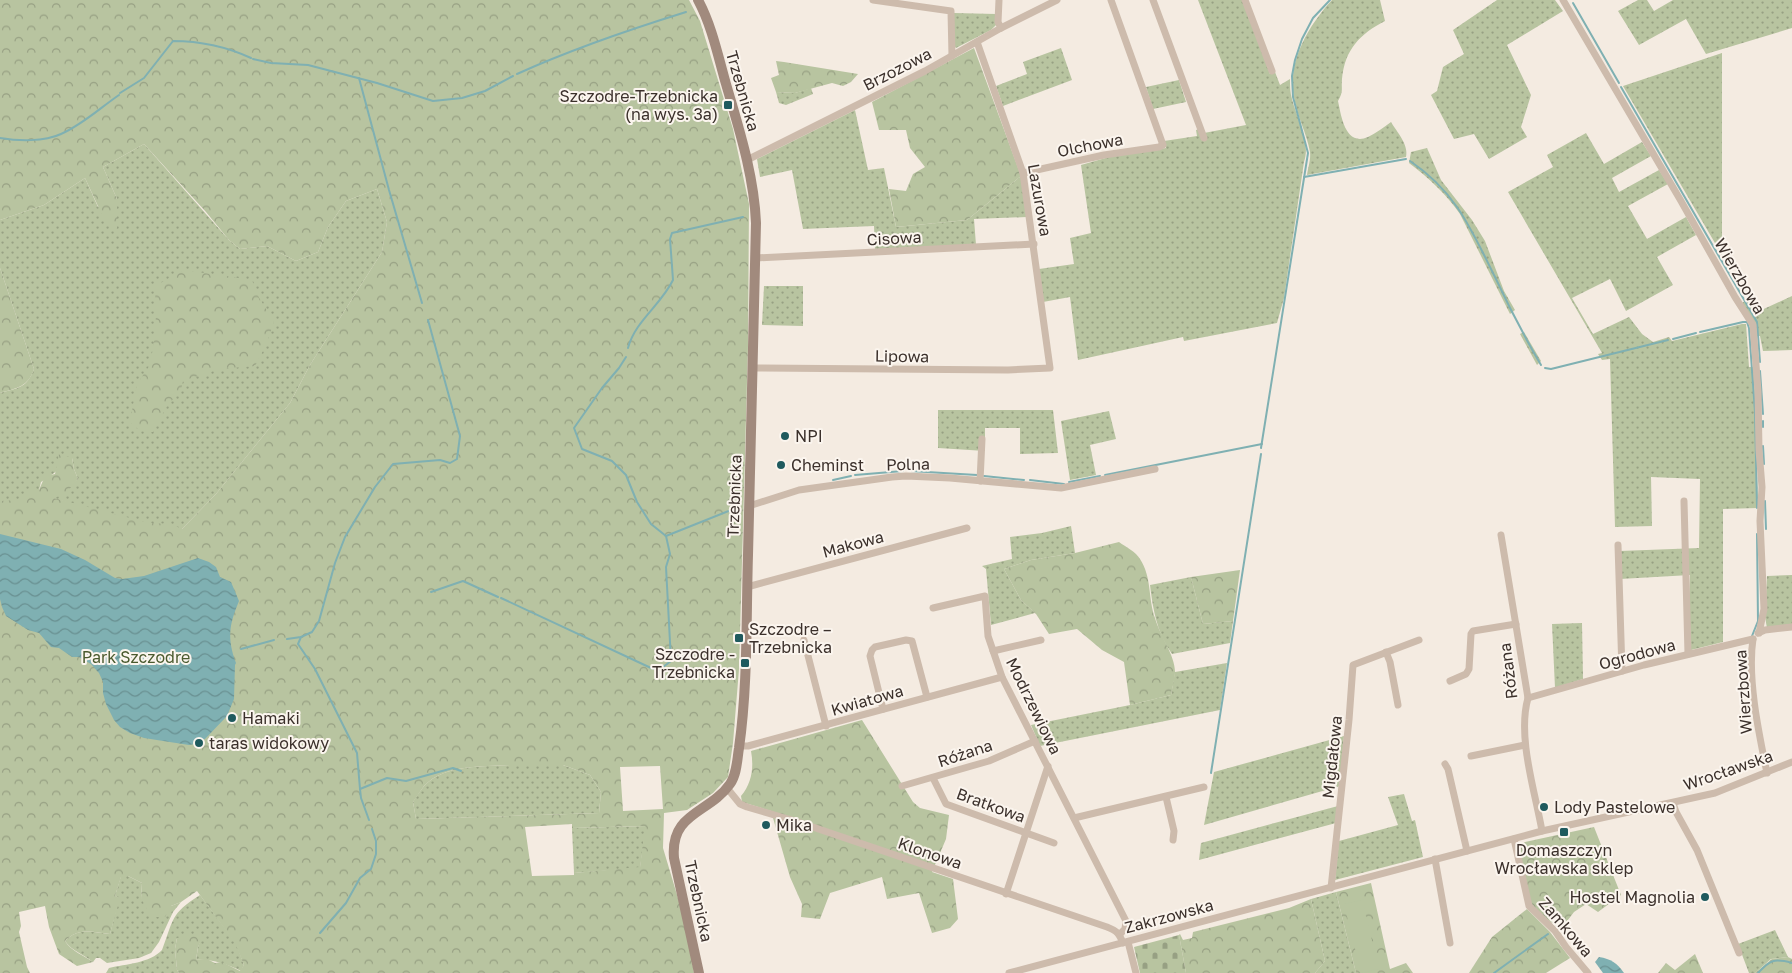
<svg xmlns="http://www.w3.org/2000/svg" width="1792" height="973" font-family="'Golos Text',sans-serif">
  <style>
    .grass { fill: url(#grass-dots) }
    .forest { fill: url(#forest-crowns); fill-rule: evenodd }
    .cemetery { fill: url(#cemetery-stones) }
    .garden { fill: #b8c4a0 }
    .water { fill: url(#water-waves) }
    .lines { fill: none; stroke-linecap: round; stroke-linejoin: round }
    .stream { stroke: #7fb0b2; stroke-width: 2 }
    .street { stroke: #cdbbac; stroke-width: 7 }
    .secondary { stroke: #a18a7d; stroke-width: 10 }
    .poi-dot { fill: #1f5a5e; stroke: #fbf5ee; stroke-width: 2 }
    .labels { text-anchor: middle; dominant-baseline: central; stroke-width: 4; stroke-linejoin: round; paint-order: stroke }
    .street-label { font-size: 16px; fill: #3b302b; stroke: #fbf5ee }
    .poi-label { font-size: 16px; fill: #3b302b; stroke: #fbf5ee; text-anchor: start }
    .park-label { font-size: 16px; fill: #4a5a2e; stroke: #fbf5ee }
  </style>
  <defs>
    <pattern id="grass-dots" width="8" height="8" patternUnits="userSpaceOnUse" patternTransform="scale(1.25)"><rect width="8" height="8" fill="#b8c4a0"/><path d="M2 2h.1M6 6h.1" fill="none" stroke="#97a083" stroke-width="1.8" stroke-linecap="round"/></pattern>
    <pattern id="forest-crowns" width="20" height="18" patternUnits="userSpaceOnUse" patternTransform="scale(1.25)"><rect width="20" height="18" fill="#b8c4a0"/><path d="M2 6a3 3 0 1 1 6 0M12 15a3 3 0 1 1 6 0" fill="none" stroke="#97a083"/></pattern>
    <pattern id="cemetery-stones" width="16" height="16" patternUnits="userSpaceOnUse" patternTransform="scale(1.25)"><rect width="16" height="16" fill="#b8c4a0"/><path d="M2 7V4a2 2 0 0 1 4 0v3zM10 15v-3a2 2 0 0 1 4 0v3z" fill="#97a083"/></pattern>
    <pattern id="water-waves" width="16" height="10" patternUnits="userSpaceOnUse" patternTransform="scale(1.25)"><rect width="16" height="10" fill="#7fb0b2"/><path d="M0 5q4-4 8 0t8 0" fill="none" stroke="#699091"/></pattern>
  </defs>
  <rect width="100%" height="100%" fill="#f4ebe1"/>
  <g class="grass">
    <path d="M1198,0H1244L1270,74L1275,72L1280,85L1290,79C1290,86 1290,93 1292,99C1297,119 1311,142 1304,162L1284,298L1277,323L1184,341L1183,337L1078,360L1070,297L1043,302L1039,269L1074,264L1070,238L1091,233L1081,165L1109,157L1166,148L1164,141L1197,136L1196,130L1202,128L1204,133L1246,125Z"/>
    <path d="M1332,0H1380L1385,21C1360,34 1345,49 1342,79C1341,89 1344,91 1338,101C1341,115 1345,147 1368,137C1376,133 1384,127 1391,122C1397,132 1409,145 1406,157L1307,175C1308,168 1311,159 1310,152C1307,134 1297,116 1294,97C1287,61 1309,25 1332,0Z"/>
    <path d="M1497,0H1555L1563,11L1507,45L1531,95L1521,127L1527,137L1489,159L1474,134L1454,139L1431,95L1437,91L1443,67L1464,54L1453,30Z"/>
    <path d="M1638,0H1647L1654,11L1673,0H1792V28L1706,54L1686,19L1639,45L1618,11Z"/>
    <path d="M954,13L996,14V25L991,30L956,48L954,46Z"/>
    <path d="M1061,48L1072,80L1003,106L996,86L1027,74L1023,62Z"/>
    <path d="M1722,53V255L1623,86Z"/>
    <path d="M1179,80L1186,102L1153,109L1146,87Z"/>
    <path d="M811,88L813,94L786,105L779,103L776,92L795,93Z"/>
    <path d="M855,110L868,170L884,168L896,227L967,220L1021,176L1027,217L974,219L976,245L875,250L874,226L803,229L792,170L760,177L757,159Z"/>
    <path d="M1586,133L1604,164L1642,142L1651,156L1612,178L1619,192L1659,170L1668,184L1628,206L1647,239L1686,217L1696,235L1657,257L1673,285L1626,311L1610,279L1572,298L1593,334L1629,317L1642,334L1653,342L1669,337L1672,341L1742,324H1746L1749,367H1754L1758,508L1723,509V642L1691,650L1689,602L1690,575L1620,579V551L1699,548L1700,479L1651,477L1652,526L1615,527L1610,359L1602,360L1598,354L1602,353L1508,192L1553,167L1547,155Z"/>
    <path d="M144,144L229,240L240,249L267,246L296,261L318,252L328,227L346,201L377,189L387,222L382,252L310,365L290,403L216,494L181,530L153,528L53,498L78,479L74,469L72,458C61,467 53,475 41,482L39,490L0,512V393C18,388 27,388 34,369L0,268V220L44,205L85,178L98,207L117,199L103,167Z"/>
    <path d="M1427,148L1441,180L1472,220L1485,241L1504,291L1515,310L1510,314L1460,214C1446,194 1429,178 1409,163L1411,152Z"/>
    <path d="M764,286H803V326L762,325Z"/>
    <path d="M1792,296V350L1763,351L1760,336H1757L1741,304L1747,299L1755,313Z"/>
    <path d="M1524,332L1541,361L1537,365L1520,334Z"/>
    <path d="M938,410H1053L1058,453L1020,454V428H985V451L938,448Z"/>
    <path d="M1109,411L1116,439L1090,445L1096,475L1070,480L1061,421Z"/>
    <path d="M1071,526L1075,553L1031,560L1004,569L1021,600L1035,613L991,625L986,569L982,566L1012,559L1010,537L1042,533Z"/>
    <path d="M1792,575V626L1767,628L1765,617L1767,576Z"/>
    <path d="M1191,577L1203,624L1233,621L1230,643L1172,654C1157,633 1153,610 1150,585Z"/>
    <path d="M1582,623L1583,679L1555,688L1552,624Z"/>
    <path d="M1227,663L1220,710L1040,746L1031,725L1130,705L1171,695L1175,672Z"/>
    <path d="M1344,736L1340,786L1204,825L1214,772Z"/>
    <path d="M510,765H563L590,775L601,792L599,813L416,819L413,802C416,797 420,791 424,786C445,764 482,767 510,765Z"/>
    <path d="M1404,794L1412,821L1415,820L1423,857L1335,880L1339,841L1398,825L1388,797Z"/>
    <path d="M1338,806L1336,823L1199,860L1201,843Z"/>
    <path d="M646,826L640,868L574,873L572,828Z"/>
    <path d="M121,876H128L142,883L141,898L171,906L181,902L173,912L159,942L151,953L139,958L107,963L100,958H96L93,962C83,954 72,951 65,941C78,927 92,932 110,934L119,898L115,896Z"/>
    <path d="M1336,892L1356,973H1315L1325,961L1311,899Z"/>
    <path d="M200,895L236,943L244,965L241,971C227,964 211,959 196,960L198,947L201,939L177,938L175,949L177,970L179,973H106L109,968C126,964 150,963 162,950C174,919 170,914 200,895Z"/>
    <path d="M1775,930L1788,957L1771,959L1755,973H1749L1738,944Z"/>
  </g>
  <g class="forest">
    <path d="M0,0H689L700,21L733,129L749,204L748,346L739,669L733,743L728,777L713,793L687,810L664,813L663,848L686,925L694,973H179L177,970L175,949L177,938L199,933L202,939L198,947L196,960L207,959L215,963L222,962L240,971L244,965L235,943L197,891L181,902L171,906L165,917H151L141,898L142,883L128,876L121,877L115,896L120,898L110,934C93,932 78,927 65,941C72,952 82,954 93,962L77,966L59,954L49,927L45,906L19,912L21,926L19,932L27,967L30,973H0V501L19,500C25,492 29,490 39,490L45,476L55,474L59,454L72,458L74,469L78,479L66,493L54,498L149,523L171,524L182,529L216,494L290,403L310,365L382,252L387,222L377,189L346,201L328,227L318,252L296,261L267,246L240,249L229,240L206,212L144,144L103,167L117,199V229L103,217L85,178L44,205L0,220ZM510,765H563L590,775L601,792L599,813L416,819L413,802C417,797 420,791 424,786C445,764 482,767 510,765ZM660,766L663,809L623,811L620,767ZM572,824V828L645,826L640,867L574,873V875L532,876L525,827Z"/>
    <path d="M974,48L1021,176L967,220L896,227L889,189L906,191L913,174L925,167L910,148L906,130H879L872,102Z"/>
    <path d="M776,61L784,62L858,74L851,82L843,86L832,83L795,93L776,92L771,78L779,75Z"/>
    <path d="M0,268L34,369C28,387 17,388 0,393Z"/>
    <path d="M184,270L252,280L258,296L274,322L266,345L255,366L219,369L183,381L181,390L167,406L153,432L140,431L130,422L137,384L150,365L156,330L155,286Z"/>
    <path d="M1119,542C1126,547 1136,552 1140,559C1152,577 1148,599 1155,618C1160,636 1175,655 1175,672C1175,679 1172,688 1171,695L1130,705L1124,662L1102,650L1077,629L1049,634L1036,614L1021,600L1004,569L1031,560L1075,553Z"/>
    <path d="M1240,570L1233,621L1203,624L1191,577Z"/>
    <path d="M862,720L913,802L920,808L949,815L946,839L932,872L953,879L958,919L950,928L932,933L919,893L887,899L882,877L830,893L820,919L801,917L802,904L790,877L771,811L742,802L741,796C752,783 754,767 751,751Z"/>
    <path d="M1594,827L1621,895L1598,912L1586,904L1574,912L1561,929L1539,914L1528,899L1518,847L1525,842Z"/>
    <path d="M1371,883L1390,969L1406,963L1413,973H1356L1336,892Z"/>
    <path d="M1311,899L1325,961L1315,973H1186L1179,935L1180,934L1183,940L1192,938L1193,932L1289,908Z"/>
    <path d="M1527,909L1550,932L1570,958L1546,973H1469L1492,937Z"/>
    <path d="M1695,954L1703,973H1658L1666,963L1675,970Z"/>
    <path d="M1788,957L1792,959V973H1755L1772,959Z"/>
  </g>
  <path class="cemetery" d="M1179,935L1186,973H1140L1134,947Z"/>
  <path class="garden" d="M1362,900L1379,969L1361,973L1344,904Z"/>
  <g class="water">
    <path d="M0,534L61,549L85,560L115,578L122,579L144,576L198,558L209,562L216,567L220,577L231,582L239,601C229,625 227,638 236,663L235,665L234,699L227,716L205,739L196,742L195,744L189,745L144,738L130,733L120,727L114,720L106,704L103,693V682L99,673L91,664L79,657H72L59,648L51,647L39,633L28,630L6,616L2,607L0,599Z"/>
    <path d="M1599,957C1611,959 1617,963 1624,973H1603L1595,962Z"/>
  </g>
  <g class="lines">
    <g class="stream">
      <path d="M1573,3L1619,83"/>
      <path d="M253,59L271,63L308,65L377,83L433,101L462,98L485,91L513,76"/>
      <path d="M517,74C572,49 628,30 686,12"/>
      <path d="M359,78L389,190L422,303"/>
      <path d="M1621,87L1757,322L1760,362"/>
      <path d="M120,93L144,78L173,41C199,41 227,47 251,58"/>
      <path d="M0,138C18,141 44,142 61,134C82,125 100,108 119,95"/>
      <path d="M1410,161C1456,192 1471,229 1495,277C1509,307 1524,336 1541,365"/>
      <path d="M1304,177L1406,159"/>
      <path d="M1700,332L1743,322H1747L1749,328L1755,412L1757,508"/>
      <path d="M1673,339L1696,333"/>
      <path d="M628,348C635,321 661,305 673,280L670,239L672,233L743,217"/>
      <path d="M1545,368L1551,369L1668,340"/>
      <path d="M1760,371L1763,414"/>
      <path d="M1763,427V421"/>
      <path d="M1763,446L1764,464"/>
      <path d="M1261,448L1308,153L1293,97L1292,76L1295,60L1302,39L1313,18L1330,0"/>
      <path d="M910,471L977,475"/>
      <path d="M855,475L903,471"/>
      <path d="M1105,475L1262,444"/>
      <path d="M984,476L1024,480"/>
      <path d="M833,480L851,476"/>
      <path d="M1030,480L1064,484"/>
      <path d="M1069,482L1100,476"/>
      <path d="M1765,501L1766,529"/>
      <path d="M666,536L736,508"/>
      <path d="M431,592L463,581L498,597"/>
      <path d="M501,598L651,668L659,670L671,661L666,567L670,554L666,536L651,524L637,502L626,475L612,461L582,449L574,428L602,388L619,368L626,357"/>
      <path d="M1752,636L1758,621L1757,534"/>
      <path d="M301,637L298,644L315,669L357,753L360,789L387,778L406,781L453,768L461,771"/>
      <path d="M287,639L301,637L312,632L319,621L335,563L345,537L375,487L393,464L440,460L450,463L457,459L460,436L428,320"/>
      <path d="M241,649L274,640"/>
      <path d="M1211,773L1261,454"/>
      <path d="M360,789L361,798L369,820"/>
      <path d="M320,933L346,903L360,878L371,869L376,854V841L372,829"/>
      <path d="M1494,973L1548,934"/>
      <path d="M1758,973C1770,960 1774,958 1792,963"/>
    </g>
    <g class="street">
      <path d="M873,0L951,11L952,56"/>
      <path d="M999,0L998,22L1001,28"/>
      <path d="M1153,0L1204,138"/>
      <path d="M1245,0L1272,71"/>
      <path d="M1563,0L1681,201L1735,297L1753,325L1758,391L1759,450L1762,487L1760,521L1764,609L1759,633"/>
      <path d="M747,160L925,71L1001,28L1057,0"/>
      <path d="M1023,173L1104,155L1159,147L1163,145L1111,0"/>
      <path d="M756,258L1034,244"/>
      <path d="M753,368L1008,370L1050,368L1023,173L977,42"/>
      <path d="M980,481L982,439"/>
      <path d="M1684,501L1688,654"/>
      <path d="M749,506L799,490L892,477L906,476L950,478L1061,488L1155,469"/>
      <path d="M1501,535L1528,698C1517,737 1535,791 1542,831"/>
      <path d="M1618,545L1622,671"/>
      <path d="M747,587L967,528"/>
      <path d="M933,608L985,596L988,636L1002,677L1126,921L1125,929L1120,934"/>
      <path d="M1758,633L1765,630L1792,627"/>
      <path d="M1753,639C1747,678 1759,734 1767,773"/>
      <path d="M804,640L826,726"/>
      <path d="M993,651L1041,640"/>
      <path d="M1386,652L1390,662L1398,705"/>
      <path d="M1450,681L1466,674L1469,669L1471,634L1473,631L1516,624"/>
      <path d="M1528,698L1644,665L1753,639"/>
      <path d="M883,709L870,656L872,650L875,647L906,640L912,641L927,697"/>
      <path d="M739,746H748L1002,677"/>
      <path d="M1471,756L1525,745"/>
      <path d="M1445,764L1448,769L1467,851"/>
      <path d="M933,778L946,804L1054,843"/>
      <path d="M902,786L989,761L1035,741"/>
      <path d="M727,788L740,804L747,807L795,821L1107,927C1117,931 1119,933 1123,943"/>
      <path d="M1166,797L1174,831L1173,840"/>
      <path d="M1673,803L1676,812L1697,850L1739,953"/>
      <path d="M1074,818L1204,787"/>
      <path d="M1514,839L1529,906L1555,931L1566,947L1588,973"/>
      <path d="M1435,859L1450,943"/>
      <path d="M1331,888L1349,720L1353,665L1419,640"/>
      <path d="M1006,894L1048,766"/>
      <path d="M1128,942L1136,973"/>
      <path d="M1009,973L1542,831L1715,793L1792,762"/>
    </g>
    <path class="secondary" d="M698,0C712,26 718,56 726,84C739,129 754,175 756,223C753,333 751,444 748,555C746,619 748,685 739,748C737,760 737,774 730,784C709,814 670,812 674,858L699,973"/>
  </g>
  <g class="poi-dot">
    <rect x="723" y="100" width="10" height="10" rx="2.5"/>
    <circle cx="785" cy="436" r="5"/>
    <circle cx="781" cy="465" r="5"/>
    <rect x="734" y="633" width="10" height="10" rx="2.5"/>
    <rect x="740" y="658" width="10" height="10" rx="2.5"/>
    <circle cx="232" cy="718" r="5"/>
    <circle cx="199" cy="743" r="5"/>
    <circle cx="1544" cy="807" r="5"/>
    <circle cx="766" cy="825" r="5"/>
    <rect x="1559" y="827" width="10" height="10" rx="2.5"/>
    <circle cx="1705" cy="897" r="5"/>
  </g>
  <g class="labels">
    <g class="street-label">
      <text transform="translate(897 69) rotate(-27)">Brzozowa</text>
      <text transform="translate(743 91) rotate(74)">Trzebnicka</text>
      <text transform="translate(1090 145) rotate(-11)">Olchowa</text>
      <text transform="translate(1040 200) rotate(80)">Lazurowa</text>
      <text transform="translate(894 238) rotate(-3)">Cisowa</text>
      <text transform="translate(1740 276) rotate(60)">Wierzbowa</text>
      <text transform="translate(902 356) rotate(1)">Lipowa</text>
      <text transform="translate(908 464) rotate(-1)">Polna</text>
      <text transform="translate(734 496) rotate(-88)">Trzebnicka</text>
      <text transform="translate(853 544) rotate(-15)">Makowa</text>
      <text transform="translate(1637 654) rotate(-15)">Ogrodowa</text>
      <text transform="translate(1508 671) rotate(-97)">Różana</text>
      <text transform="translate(1743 692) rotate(-94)">Wierzbowa</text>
      <text transform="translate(867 700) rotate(-16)">Kwiatowa</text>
      <text transform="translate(1034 706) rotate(64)">Modrzewiowa</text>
      <text transform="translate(965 753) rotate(-18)">Różana</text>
      <text transform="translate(1332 757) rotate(-84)">Migdałowa</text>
      <text transform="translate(1728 770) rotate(-19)">Wrocławska</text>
      <text transform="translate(991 805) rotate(20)">Bratkowa</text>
      <text transform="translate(930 853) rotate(19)">Klonowa</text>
      <text transform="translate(699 901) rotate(78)">Trzebnicka</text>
      <text transform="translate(1169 916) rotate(-15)">Zakrzowska</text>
      <text transform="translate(1566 927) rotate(49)">Zamkowa</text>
    </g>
    <g class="poi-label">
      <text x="718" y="96" text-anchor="end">Szczodre-Trzebnicka<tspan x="718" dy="18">(na wys. 3a)</tspan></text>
      <text x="795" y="436">NPI</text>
      <text x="791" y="465">Cheminst</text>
      <text x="749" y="629">Szczodre –<tspan x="749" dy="18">Trzebnicka</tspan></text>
      <text x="735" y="654" text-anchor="end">Szczodre -<tspan x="735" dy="18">Trzebnicka</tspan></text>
      <text x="242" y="718">Hamaki</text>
      <text x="209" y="743">taras widokowy</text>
      <text x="1554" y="807">Lody Pastelowe</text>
      <text x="776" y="825">Mika</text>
      <text x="1564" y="850" text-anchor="middle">Domaszczyn<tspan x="1564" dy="18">Wrocławska sklep</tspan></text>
      <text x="1695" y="897" text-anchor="end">Hostel Magnolia</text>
    </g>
    <g class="park-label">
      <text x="136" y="657">Park Szczodre</text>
    </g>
  </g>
</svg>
